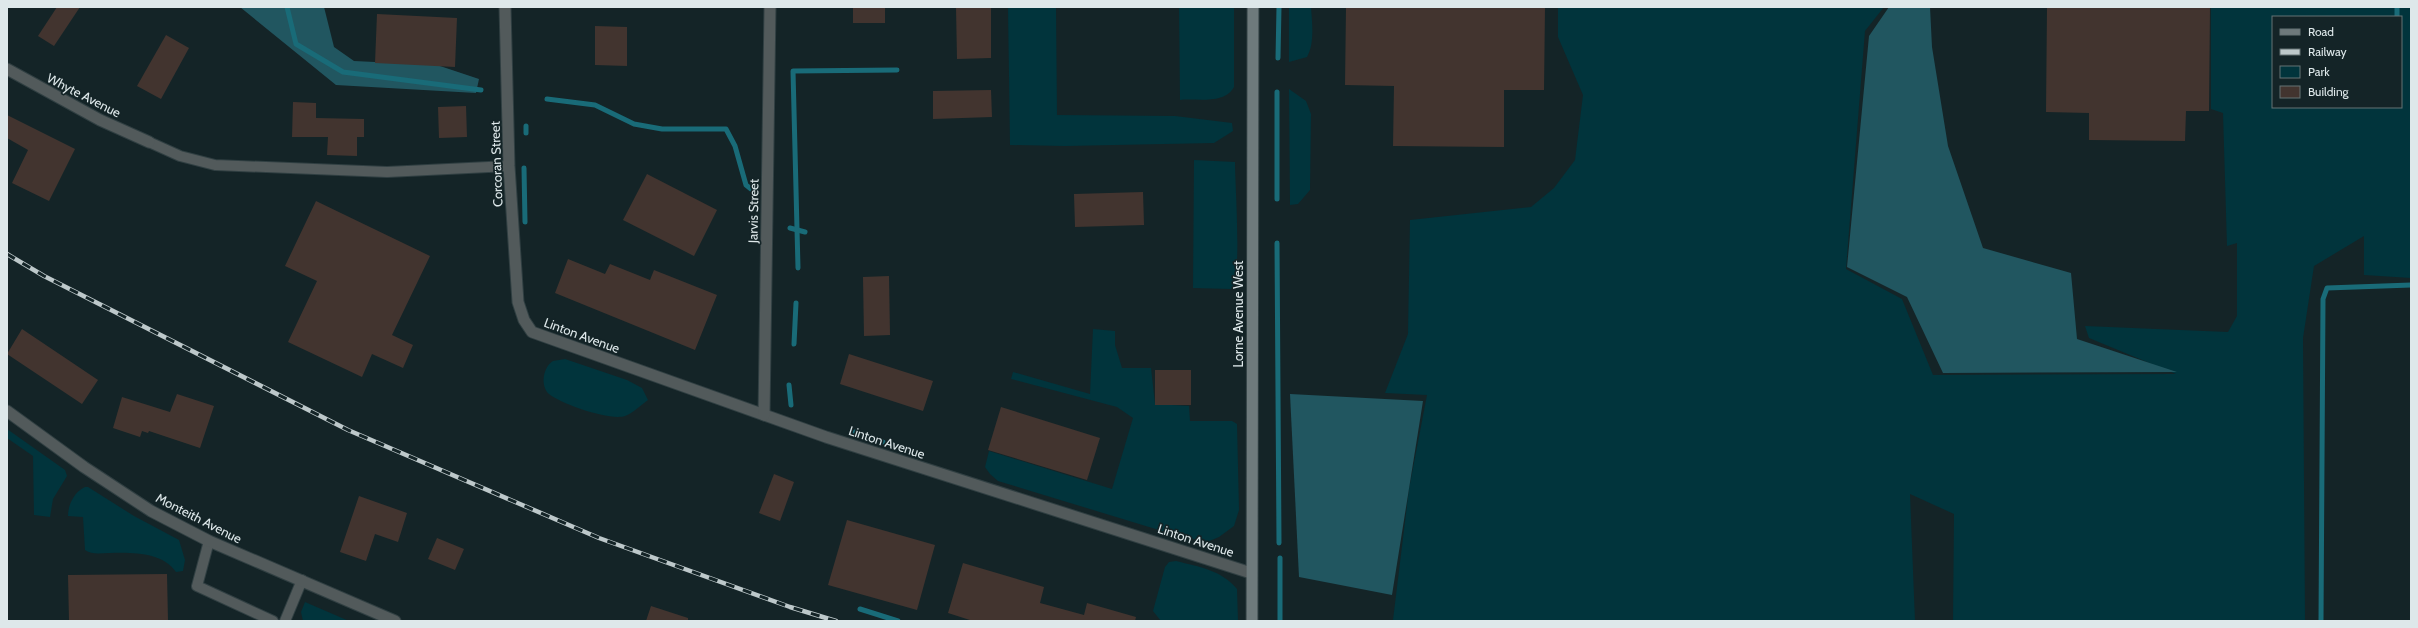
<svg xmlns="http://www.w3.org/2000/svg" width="2418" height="628" font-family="Cabin,sans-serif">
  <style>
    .green { fill: #01343c; fill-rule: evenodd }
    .forest { fill: #215660 }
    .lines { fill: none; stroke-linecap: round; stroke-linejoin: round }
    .stream { stroke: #196b78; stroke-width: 5 }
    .building { fill: #42342f }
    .service-casing { stroke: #303f42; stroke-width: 12 }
    .minor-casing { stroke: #303f42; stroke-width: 13 }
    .secondary-casing { stroke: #303f42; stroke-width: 13 }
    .service { stroke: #525a5b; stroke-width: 10 }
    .minor { stroke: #525a5b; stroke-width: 11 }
    .secondary { stroke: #6e7a7c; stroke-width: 11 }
    .rail-casing { stroke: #bdc8ca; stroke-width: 4.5 }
    .rail { stroke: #142427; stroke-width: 3; stroke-dasharray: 9; stroke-linecap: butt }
    .labels { text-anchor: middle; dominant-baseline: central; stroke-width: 3.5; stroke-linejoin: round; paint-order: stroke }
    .street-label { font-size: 13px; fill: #dee8ea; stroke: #142427 }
  </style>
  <rect width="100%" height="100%" fill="#142427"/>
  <g class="green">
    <path d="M1008,7H1056L1057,115L1175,116L1232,123L1233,131L1214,143L1065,146L1010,145Z"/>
    <path d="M1179,7H1234V87C1224,105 1197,98 1180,100Z"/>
    <path d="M1289,7H1311C1312,22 1315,43 1307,57L1289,62Z"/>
    <path d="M1558,7H1884L1865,31L1846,269L1902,299L1933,375L2176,374L2089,338L2085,326L2228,332L2237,316V243L2227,246L2223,113L2211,109V7H2411V278L2364,275V236L2314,266L2303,338L2305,621H1953L1954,514L1910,494L1915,621L1393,620L1409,489L1427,395L1385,393L1408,334L1410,220L1531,207L1554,188L1575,160L1583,95L1558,37ZM2273,17H2401V107H2273Z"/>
    <path d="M1289,89L1306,101L1311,114L1310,190L1298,204L1290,205Z"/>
    <path d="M1194,160L1235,162C1235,185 1242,275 1232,289L1193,288Z"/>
    <path d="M1093,329L1115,331V345L1122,368H1151L1155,404L1189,406L1190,421H1232L1237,424L1239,510L1234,526L1219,537L1207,542L1172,534L998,481L990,474L985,467L989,451L1112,489L1133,418L1117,407L1011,379L1013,372L1090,394Z"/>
    <path d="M565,359L627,380L642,388L648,400C641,405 633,413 625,416C610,421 561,404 549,394C540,386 543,367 553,361C556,360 562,360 565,359Z"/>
    <path d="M7,429L65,470L67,476L53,499L50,517L34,515L33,456L7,438Z"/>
    <path d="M85,487H88L134,516L179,540L185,560L183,571L176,572C163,552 131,552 109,553C101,553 92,555 85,550L83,517L68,516C68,505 74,492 85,487Z"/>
    <path d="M1176,561C1200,567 1221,570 1237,589L1238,621H1161L1153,611L1165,567L1169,562Z"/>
    <path d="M305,602L349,621H303L301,612Z"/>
  </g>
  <g class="forest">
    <path d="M240,7H324L334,47L354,61L437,65L479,79L476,93L336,85Z"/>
    <path d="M1889,7H1930L1932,47L1948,146L1983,248L2071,273L2077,339L2177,372L1943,373L1907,297L1847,267L1869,36Z"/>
    <path d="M1290,394L1423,401L1392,595L1299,577Z"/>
  </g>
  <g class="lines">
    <g class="stream">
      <path d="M287,7L296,44L343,72L481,90"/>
      <path d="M2397,7V17"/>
      <path d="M1278,58L1279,7"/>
      <path d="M1277,92V199"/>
      <path d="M547,99L595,105L634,124L662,129H726L735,146L746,185L751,189"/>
      <path d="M526,133V126"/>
      <path d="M524,168L525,222"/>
      <path d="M790,228L805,232"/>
      <path d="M1277,243L1279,543"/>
      <path d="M798,268L793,71L897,70"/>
      <path d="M794,344L796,303"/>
      <path d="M789,385L791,405"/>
      <path d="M855,432L883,442"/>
      <path d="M860,609L898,621"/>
      <path d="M1280,621V558"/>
      <path d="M2321,621L2323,299L2327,288L2411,285"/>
    </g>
  </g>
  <g class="building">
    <path d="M57,7H80L54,46L38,36Z"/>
    <rect x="853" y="7" width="32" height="16"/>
    <path d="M956,7H991V58L957,59Z"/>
    <path d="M1346,7H1545L1544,90H1504V147L1393,146L1394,86L1345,85Z"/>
    <path d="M2047,7H2210L2209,111H2186L2185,141L2089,140V113L2046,112Z"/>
    <path d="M377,14L457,18L455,67L375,63Z"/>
    <path d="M595,26L627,27V66L595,65Z"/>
    <path d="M166,35L189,48L161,99L137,86Z"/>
    <path d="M991,90L992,117L933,119V91Z"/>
    <path d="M293,102L316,103V118L364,119V137H357V156L327,155L328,137H292Z"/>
    <path d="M466,106L467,137L439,138L438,107Z"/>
    <path d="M7,115L75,149L49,201L12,183L28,150L7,138Z"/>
    <path d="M647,174L717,210L694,256L623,220Z"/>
    <path d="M1143,192L1144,225L1075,227L1074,194Z"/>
    <path d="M316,201L430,256L392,335L413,345L403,368L372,354L362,377L288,342L317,281L285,266Z"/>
    <path d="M568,259L605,274L610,264L650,280L654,270L717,295L695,350L555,293Z"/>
    <path d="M889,276L890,335L864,336L863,277Z"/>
    <path d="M22,329L98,380L82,404L7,354Z"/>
    <path d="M849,354L933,381L923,411L840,384Z"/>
    <rect x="1155" y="370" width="36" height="35"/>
    <path d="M177,394L214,406L200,448L149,431L148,433L142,431L140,437L113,428L122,397L170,412Z"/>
    <path d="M1001,407L1100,438L1087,480L988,450Z"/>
    <path d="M774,474L794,482L780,521L759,513Z"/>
    <path d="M359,496L407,513L398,542L375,534L366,561L340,552Z"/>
    <path d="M847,520L935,545L917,610L828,585Z"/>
    <path d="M437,538L464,549L455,570L428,559Z"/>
    <path d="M963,563L1044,587L1040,603L1084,615L1087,603L1136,617L1135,621H973L948,613Z"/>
    <path d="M167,574L168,621H69L68,575Z"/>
    <path d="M651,606L688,618V621H646Z"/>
  </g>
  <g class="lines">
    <g class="service-casing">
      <g id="service">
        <path d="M149,142L180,156L215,165L387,172L509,166"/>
        <path d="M209,541L197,586L273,621"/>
        <path d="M285,621L302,580"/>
      </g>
    </g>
    <g class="minor-casing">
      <g id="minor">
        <path d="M505,7L509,166L518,302L524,320L532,332L826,437L1251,573"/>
        <path d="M7,69L100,120L149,142"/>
        <path d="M7,411L84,467L151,511L209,541L395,621"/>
        <path d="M764,415L770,7"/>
      </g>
    </g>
    <g class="secondary-casing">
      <path id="secondary" d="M1252,621L1253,7"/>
    </g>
    <use href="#service" class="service"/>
    <use href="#minor" class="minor"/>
    <use href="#secondary" class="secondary"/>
    <g class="rail-casing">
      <path id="rail" d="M7,254L44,276L348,430L599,538L790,607L836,621"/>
    </g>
    <use href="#rail" class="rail"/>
  </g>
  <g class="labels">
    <g class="street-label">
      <text transform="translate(84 95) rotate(27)">Whyte Avenue</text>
      <text transform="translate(496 164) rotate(-92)">Corcoran Street</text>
      <text transform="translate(753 211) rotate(-89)">Jarvis Street</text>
      <text transform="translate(1238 314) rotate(-90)">Lorne Avenue West</text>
      <text transform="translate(582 335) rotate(20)">Linton Avenue</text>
      <text transform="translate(887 442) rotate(18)">Linton Avenue</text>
      <text transform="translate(199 518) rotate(27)">Monteith Avenue</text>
      <text transform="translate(1196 540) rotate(18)">Linton Avenue</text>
    </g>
  </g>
  <rect width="2418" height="628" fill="none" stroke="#dee8ea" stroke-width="16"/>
  <rect x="2272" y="16" width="130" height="92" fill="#142427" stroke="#657275"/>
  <rect x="2280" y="29" width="20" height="6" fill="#6e7a7c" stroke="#657275"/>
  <text x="2308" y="36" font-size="12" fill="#dee8ea">Road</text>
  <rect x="2280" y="49" width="20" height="6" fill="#bdc8ca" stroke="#657275"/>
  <text x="2308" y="56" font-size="12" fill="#dee8ea">Railway</text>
  <rect x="2280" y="66" width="20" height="12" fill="#01343c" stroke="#657275"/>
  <text x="2308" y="76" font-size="12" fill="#dee8ea">Park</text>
  <rect x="2280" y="86" width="20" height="12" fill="#42342f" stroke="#657275"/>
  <text x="2308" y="96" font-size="12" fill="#dee8ea">Building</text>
</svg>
